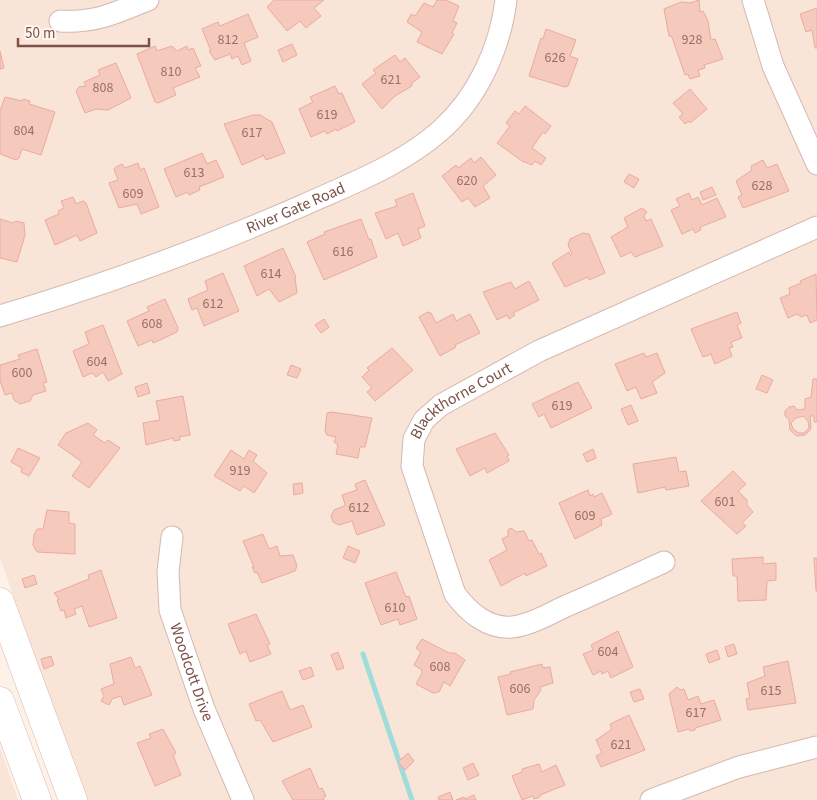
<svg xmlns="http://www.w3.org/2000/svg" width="817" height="800" font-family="'Source Sans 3',sans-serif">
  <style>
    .residential { fill: #f9e4d8 }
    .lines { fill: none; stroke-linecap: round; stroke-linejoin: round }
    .stream { stroke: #9fdddb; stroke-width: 5 }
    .building { fill: #f6c9bd; stroke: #eaab9c; fill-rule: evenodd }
    .street-casing { stroke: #d4b8af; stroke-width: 23 }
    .secondary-casing { stroke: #dab9ae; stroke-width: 29 }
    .street { stroke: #fff; stroke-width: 21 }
    .secondary { stroke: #fff; stroke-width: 28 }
    .labels { text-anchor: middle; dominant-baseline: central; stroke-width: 5; stroke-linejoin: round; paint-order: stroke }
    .number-label { font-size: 14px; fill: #9a6f66 }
    .street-label { font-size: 16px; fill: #7b5149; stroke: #fff6f0 }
  </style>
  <rect width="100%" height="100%" fill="#fef1e8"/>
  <g class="residential">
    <path d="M0,0H817V800H86L0,558Z"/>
    <path d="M0,748L18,800H0Z"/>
  </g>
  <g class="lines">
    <path class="stream" d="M363,654L412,800"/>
  </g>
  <g class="building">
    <path d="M274,0H324L314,8L321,16L306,28L300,21L287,31L267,7Z"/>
    <path d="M437,0H446L459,6L453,21L457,23L452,33L454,34L442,54L417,42L422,32L407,22L411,14L415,16L424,3L433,7Z"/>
    <path d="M699,0L700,12L703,11L708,21L711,40L715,39L723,59L704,65L705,68L698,70L700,76L690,79L688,74L685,75L672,37L669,36L664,9L681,2L690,3Z"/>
    <path d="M817,8V48H815L812,30L806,32L800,14Z"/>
    <path d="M248,14L258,37L244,43L251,61L242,65L238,56L232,59L230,54L215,60L209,51H211L202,29L218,22L220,26Z"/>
    <path d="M546,29L576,40L570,56L578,59L568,86L565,87L529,76L541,38L543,39Z"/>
    <path d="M292,44L297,55L283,62L278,50Z"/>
    <path d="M155,46L157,51L172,46L177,51L187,46L188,50L193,48L201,66L195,68L200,77L173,88L176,95L158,103L155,102L137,54Z"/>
    <path d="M0,51L4,68L0,69Z"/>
    <path d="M395,55L400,62L405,58L420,77L411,84L412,86L395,96L382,109L362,84L376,73L373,70Z"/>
    <path d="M116,63L131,98L108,110L96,109L85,113L76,91L79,87L86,86L84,82L100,75L98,70Z"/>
    <path d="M335,86L339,94L342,93L355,122L337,131L336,129L327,134L325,131L311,137L299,109L313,102L310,97Z"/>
    <path d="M690,89L707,109L690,123L689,121L685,124L679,117L683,114L673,103Z"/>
    <path d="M5,97L22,101L23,99L30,101L29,104L55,112L41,155L22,149L19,158L16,160L0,154V111Z"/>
    <path d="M525,106L551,126L545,134L543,132L532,148L546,158L541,165L535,161L532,165L522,161L497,143L510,126L506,123L515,111L519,114Z"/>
    <path d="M253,115H260L272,122L285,153L266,160L263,154V156L242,165L224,124Z"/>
    <path d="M202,153L207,164L216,160L224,177L199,187L200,190L189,195L188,192L176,197L164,169Z"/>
    <path d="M481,157L496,175L483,186L490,198L475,207L468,198L462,202L442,176L456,165L458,168L471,158L474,163Z"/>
    <path d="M763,160L767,168L777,164L789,191L743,208L738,197L742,195L736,181L752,170L751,166Z"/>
    <path d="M138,163L140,170L144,168L159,207L141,214L137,204L119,208L109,183L118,180L114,169L116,167L122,164L125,168Z"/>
    <path d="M629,174L639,179L634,188L624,182Z"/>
    <path d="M712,187L716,195L703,200L700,192Z"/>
    <path d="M413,193L425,226L418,229L421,238L403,246L398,233L386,239L375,213L397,206L395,200Z"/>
    <path d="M689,193L692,200L698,197L702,205L717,198L726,217L700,227L701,230L695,233L693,229L682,234L671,210L680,206L676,199Z"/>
    <path d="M73,197L76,204L83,201L86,203L97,233L80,241L77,235L55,245L45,220L59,214L58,211L64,208L61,201Z"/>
    <path d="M642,208L647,212L644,216L646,221L651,219L663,246L635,257L631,252L621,257L611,237L628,227L624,218Z"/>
    <path d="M0,219L13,223L16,221L24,223L25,235L17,262L0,258Z"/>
    <path d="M361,219L369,240L371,239L377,257L324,280L307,242L325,234L324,232Z"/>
    <path d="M583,233L589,234L605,273L589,280L588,277L565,287L552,263L569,252L570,255L572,254L568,245L570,239Z"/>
    <path d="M283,248L296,277L295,278L297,293L279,302L269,289L257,296L244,266Z"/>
    <path d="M223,273L239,311L204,326L197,308L192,310L188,299L208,290L205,281Z"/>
    <path d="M816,274L817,320L810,323L807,315L801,317L797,314L788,318L780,298L790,294L789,288L801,283L800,281Z"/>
    <path d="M529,281L539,300L513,313L515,315L509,319L507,315L497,320L483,292L511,282L515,289Z"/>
    <path d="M165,299L178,328L177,332L158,341L153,343L152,340L138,346L127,321L149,311L147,307Z"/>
    <path d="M428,312L431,313L436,323L453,314L456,321L470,314L480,333L455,345L456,347L440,356L419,317Z"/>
    <path d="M737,312L741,323L737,325L742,338L731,342L733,347L729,348L732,356L715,364L711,354L703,357L691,329Z"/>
    <path d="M324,319L329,327L321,333L315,325Z"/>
    <path d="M103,325L122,374L108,381L103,372L96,377L92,373L83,377L73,351L89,344L85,332Z"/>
    <path d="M392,348L413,370L375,401L367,392L372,388L362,377L369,370L367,368Z"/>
    <path d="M37,349L47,382L43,383L46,391L33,395L30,401L20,404L14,400L12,393L5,395L0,381V365L20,359L18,355Z"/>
    <path d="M644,353L646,357L657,353L665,373L652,382L657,393L641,399L636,387L627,391L615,364Z"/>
    <path d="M291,365L301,369L297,378L287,375Z"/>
    <path d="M762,375L773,380L767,393L756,389Z"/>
    <path d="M813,379H817V422H814V416H810L811,429L805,435L797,436L790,430L789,419L785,416V411L789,407L794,406L797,410L805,409V399L811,397ZM803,416L808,421L809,428L804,433H799L793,429L791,423L796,418Z"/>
    <path d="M578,382L592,408L551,428L544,414L539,417L532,404Z"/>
    <path d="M147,383L150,393L138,397L135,387Z"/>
    <path d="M183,396L190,435L179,437L180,440L174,441L173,438L146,445L143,423L160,420L156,401Z"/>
    <path d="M631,405L638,421L628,425L621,409Z"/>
    <path d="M332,412L372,418L365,447H360L358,458L336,454L338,445L334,442L336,437L327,435L325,431L327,413Z"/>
    <path d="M88,423L97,430L93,435L105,443L108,440L120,448L89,488L72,476L82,462L58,445L66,433Z"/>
    <path d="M495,433L509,455L507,456L509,461L487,473L485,468L470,476L456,449Z"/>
    <path d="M18,448L40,458L29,476L21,472L22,468L11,462Z"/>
    <path d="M593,449L596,458L587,462L583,454Z"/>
    <path d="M231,450L244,459L249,450L257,455L253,461L267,473L254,493L244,486L240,491L214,476Z"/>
    <path d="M676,457L679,472L686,471L689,486L666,490L665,487L638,493L633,464Z"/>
    <path d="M733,471L746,484L738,491L747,500V505L753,512L742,523L746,526L737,534L701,501Z"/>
    <path d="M365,480L385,525L357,535L352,521L339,525L333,522L331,516L334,510L344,506L345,504L342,495L357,490L355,484Z"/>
    <path d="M302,483L303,493L294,495L293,484Z"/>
    <path d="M588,490L590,496L593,494L594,497L602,493L612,514L601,519L602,525L575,539L559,503Z"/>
    <path d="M47,510L69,512V523L75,524V554L37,552L33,545L34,535L37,529H43Z"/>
    <path d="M511,528L516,532L524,531L529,541L532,540L539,554L541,553L547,566L526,576L525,573L501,586L489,560L507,550L502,539L508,536V530Z"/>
    <path d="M263,534L269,549L277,546L280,556L293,555L297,566L295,571L262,583L257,572L255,573L252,567H254L243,541Z"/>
    <path d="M348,546L360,551L355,563L343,558Z"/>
    <path d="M763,557V564L776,563V580L767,581L766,600L738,601L737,576H733L732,559Z"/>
    <path d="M814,558H817V591H816Z"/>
    <path d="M101,570L117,618L89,627L82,606L74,609L76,614L66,618L64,610L61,611L57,600L59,599L54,593L89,579L88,575Z"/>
    <path d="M396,572L406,597L409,596L417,619L400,625L398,619L381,625L365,583Z"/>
    <path d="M34,575L37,584L25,588L22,579Z"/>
    <path d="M256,614L270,644L267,645L271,654L250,662L246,651L240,654L228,624Z"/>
    <path d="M618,631L633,667L611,678L608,671L602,674L601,671L593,675L583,654L593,650L591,645Z"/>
    <path d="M422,639L449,653H455L465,660L450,686L444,682L439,692L433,693L416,684L422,673V670L414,665L421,652L416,648Z"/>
    <path d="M734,644L737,654L728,657L725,647Z"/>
    <path d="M717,650L720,659L709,663L706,654Z"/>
    <path d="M338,652L344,668L337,670L331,655Z"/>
    <path d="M51,656L54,665L44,669L41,659Z"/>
    <path d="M131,657L135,668L140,666L152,695L124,705L121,696L112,699L109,705L101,701L104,696L101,689L114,684L110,664Z"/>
    <path d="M788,661L796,703L748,710L746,699L750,698L747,683L765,676L763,667Z"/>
    <path d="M542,664L543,668L550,667L553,683L540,687L541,690L534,700L533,709L507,715L498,677L511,674L510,672Z"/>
    <path d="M311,667L314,676L303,680L299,671Z"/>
    <path d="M677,687L680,690L684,689L688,700L698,696L701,704L714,700L721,720L695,728V730L690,731L689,729L678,732L669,694Z"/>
    <path d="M640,689L644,699L634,702L630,692Z"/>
    <path d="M282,691L290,710L303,705L312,727L273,742L260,720L256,721L249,704Z"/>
    <path d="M629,715L645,750L601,767L596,756L602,753L596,740L612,729L610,724Z"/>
    <path d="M163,729L176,753L173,755L181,775L155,786L137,743L151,738L149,734Z"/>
    <path d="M408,753L414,761L405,770L398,762Z"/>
    <path d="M473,763L479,775L468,780L463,768Z"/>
    <path d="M539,764L542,772L556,765L565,785L540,795V797L534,799L533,796L522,800L512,776L522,772V769Z"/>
    <path d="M310,768L319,789L322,788L326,796L323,798L324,800H293L282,781Z"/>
    <path d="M450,792L453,800H439L438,797Z"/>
    <path d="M474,795L476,800H456L464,797L465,799Z"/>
  </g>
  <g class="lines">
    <g class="street-casing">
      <g id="street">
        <path d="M753,0L773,66L817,164"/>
        <path d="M60,21C97,23 114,13 148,0"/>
        <path id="s1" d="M0,316C104,285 206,248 306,204C353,183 403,164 441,130C478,97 500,48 506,0"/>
        <path id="s2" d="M172,537L168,572L170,610L204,709L243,800"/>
        <path id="s3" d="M664,562C631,577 599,592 566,606C549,614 530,625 512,627C488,629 468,612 455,594L412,466L414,439L424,420L441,405L539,351L817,227"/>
        <path d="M651,800L739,767L817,747"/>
      </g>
    </g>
    <g class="secondary-casing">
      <g id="secondary">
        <path d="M0,602L73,800"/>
        <path d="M0,701L37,800"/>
      </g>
    </g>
    <use href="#street" class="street"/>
    <use href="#secondary" class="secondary"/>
  </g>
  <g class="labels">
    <g class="number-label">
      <text x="228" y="40">812</text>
      <text x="692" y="40">928</text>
      <text x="555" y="58">626</text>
      <text x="171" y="72">810</text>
      <text x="391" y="80">621</text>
      <text x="103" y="88">808</text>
      <text x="327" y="115">619</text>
      <text x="24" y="131">804</text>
      <text x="252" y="133">617</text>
      <text x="194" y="173">613</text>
      <text x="467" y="181">620</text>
      <text x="762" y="186">628</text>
      <text x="133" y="194">609</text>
      <text x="343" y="252">616</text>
      <text x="271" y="274">614</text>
      <text x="213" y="304">612</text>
      <text x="152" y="324">608</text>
      <text x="97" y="362">604</text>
      <text x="22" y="373">600</text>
      <text x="562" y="406">619</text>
      <text x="240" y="471">919</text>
      <text x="725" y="502">601</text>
      <text x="359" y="508">612</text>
      <text x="585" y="516">609</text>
      <text x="395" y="608">610</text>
      <text x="608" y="652">604</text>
      <text x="440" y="667">608</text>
      <text x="520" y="689">606</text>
      <text x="771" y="691">615</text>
      <text x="696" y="713">617</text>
      <text x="621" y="745">621</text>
    </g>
    <g class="street-label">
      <text stroke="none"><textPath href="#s1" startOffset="315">River Gate Road</textPath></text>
      <text stroke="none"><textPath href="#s3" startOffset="459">Blackthorne Court</textPath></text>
      <text stroke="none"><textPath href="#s2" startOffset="139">Woodcott Drive</textPath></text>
    </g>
  </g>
  <path d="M18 38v8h131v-8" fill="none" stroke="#7b5149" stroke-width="2.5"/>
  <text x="25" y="38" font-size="15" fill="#7b5149" stroke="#fff6f0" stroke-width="4" paint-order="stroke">50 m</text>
</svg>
